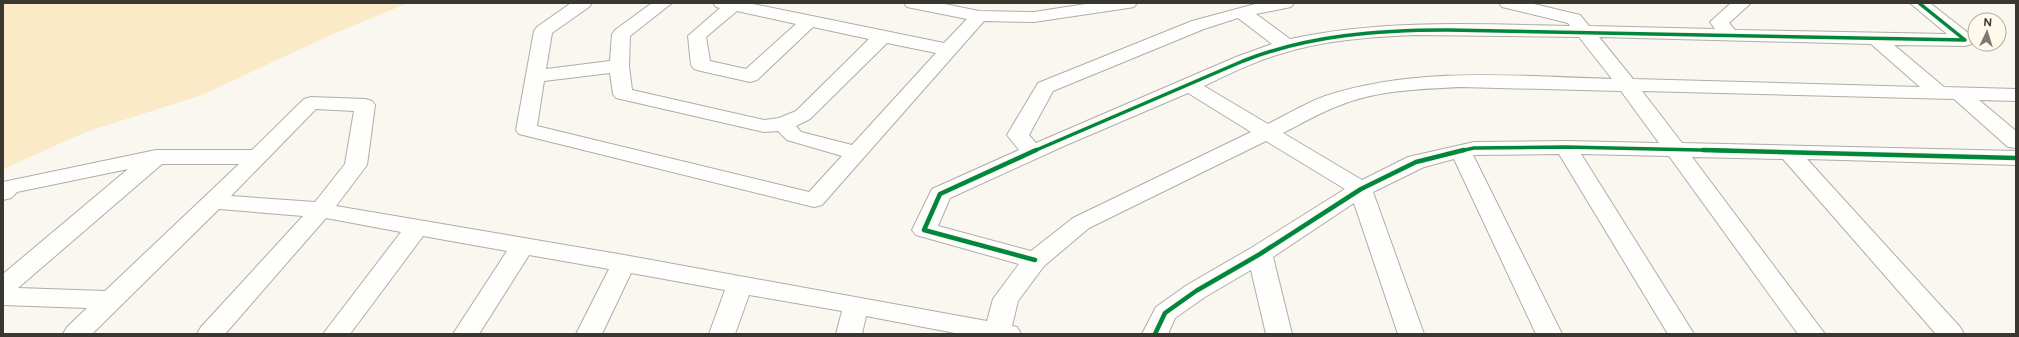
<svg xmlns="http://www.w3.org/2000/svg" width="2019" height="337" font-family="Figtree,sans-serif">
  <style>
    .green { fill: #fbeac7 }
    .lines { fill: none; stroke-linecap: round; stroke-linejoin: round }
    .minor-casing { stroke: #afada7; stroke-width: 2 }
    .minor { fill: #fefefd; fill-rule: evenodd }
    .cycleway-far1-casing { stroke: #fff8eb; stroke-width: 5.5 }
    .cycleway-casing { stroke: #fff8eb; stroke-width: 7 }
    .cycleway-far1 { stroke: #00873e; stroke-width: 3.5 }
    .cycleway { stroke: #00873e; stroke-width: 4.5 }
  </style>
  <rect width="100%" height="100%" fill="#faf7f0"/>
  <path class="green" d="M3,3H408L333,34L202,95L86,132L3,169Z"/>
  <g class="lines">
    <g class="minor-casing">
      <g id="minor">
        <path d="M571,3H592L589,7L552,33L546,69L610,61L612,34L615,30L652,3H672L630,36L629,66L632,90L764,120L779,118L796,111L869,39L813,27L757,80L750,82L701,71L694,69L691,65L688,36L720,8L716,7L713,3H748L944,43L967,19L907,7L904,3H940L979,11L1034,12L1092,3H1137L1134,7L1128,8L1034,22L984,21L822,205L814,207L519,134L516,130L534,31L537,27ZM737,11L796,24L746,69L710,61L706,37ZM887,43L936,53L852,145L801,132L796,126L810,119ZM610,73L613,94L616,98L764,132L778,131L787,140L842,156L809,192L537,126L544,81Z"/>
        <path d="M1259,3H1294L1291,7L1256,14L1290,39C1382,19 1476,24 1570,26L1568,23L1502,7L1499,3H1530L1580,15L1589,26L1715,29L1710,22L1731,3H1751L1729,23L1735,30L1947,34L1910,3H1930L1972,36L1974,40L1972,44L1965,46L1894,45L1944,87L2016,89V101L1979,100L2016,131V148L2008,147L1954,99L1642,91L1682,143L2016,151V165L1807,159L1960,327L1964,334H1936L1783,159L1692,157L1825,334H1798L1669,156L1581,154L1694,334H1668L1559,154L1473,155L1562,334H1536L1454,159L1424,167L1373,192L1424,334H1398L1354,203L1273,257L1292,334H1266L1251,270L1205,297L1175,318L1168,334H1142L1156,307L1187,285L1251,248L1345,189L1266,141L1089,228L1044,266L1018,301L1012,326L1017,327L1021,334H960L866,316L862,334H836L842,311L749,295L735,334H709L725,290L631,273L602,334H576L609,269L529,255L479,334H453L507,251L423,236L350,334H323L401,232L326,218L225,334H197L201,327L303,216L219,209L92,334H63L67,327L87,308L3,305V274L128,169L17,192L11,198L3,200V182L156,150H252L304,99L311,97L365,99L372,101L375,105L367,165L336,206L624,255L987,321L993,299L1019,264L916,235L912,230L932,189L1019,150L1007,135L1038,83L1192,21ZM1238,18L1272,44L1236,57L1036,143L1029,135L1053,91L1204,29ZM1415,35L1579,37L1612,79C1516,76 1418,66 1325,96C1306,103 1286,115 1268,124L1204,86C1229,74 1253,62 1280,54C1324,40 1370,37 1415,35ZM1599,37L1871,44L1920,87L1633,79ZM1461,87L1621,91L1659,143L1566,141L1474,142L1408,157L1362,180L1283,133C1301,124 1319,113 1338,106C1376,90 1420,89 1461,87ZM1188,93L1251,132L1073,218L1031,251L938,226L950,198L1064,146ZM316,109L354,111L345,164L315,202L231,196ZM162,164H239L105,291L18,288Z"/>
      </g>
    </g>
    <use href="#minor" class="minor"/>
    <g class="cycleway-far1-casing">
      <g id="cycleway-far1">
        <path d="M1034,151L1243,61C1309,35 1378,30 1448,30L1965,40L1919,3"/>
        <path d="M1460,151L1474,148L1566,147L1744,151"/>
      </g>
    </g>
    <g class="cycleway-casing">
      <g id="cycleway">
        <path d="M1703,150L2016,158"/>
        <path d="M1035,260L924,230L940,194L1036,150"/>
        <path d="M1155,334L1165,313L1196,291L1260,254L1361,189L1416,162L1464,150"/>
      </g>
    </g>
    <use href="#cycleway-far1" class="cycleway-far1"/>
    <use href="#cycleway" class="cycleway"/>
  </g>
  <rect width="2019" height="337" fill="none" stroke="#3a3630" stroke-width="8"/>
  <g transform="translate(1987 32) rotate(4)"><circle r="19" fill="#fff8eb" stroke="#b0aaa0"/>
  <path d="M0-3L7 15L0 10L-7 15Z" fill="#7d7a73"/>
  <text y="-6" font-size="11" font-weight="bold" text-anchor="middle" fill="#3a3630">N</text>
  </g>
</svg>
